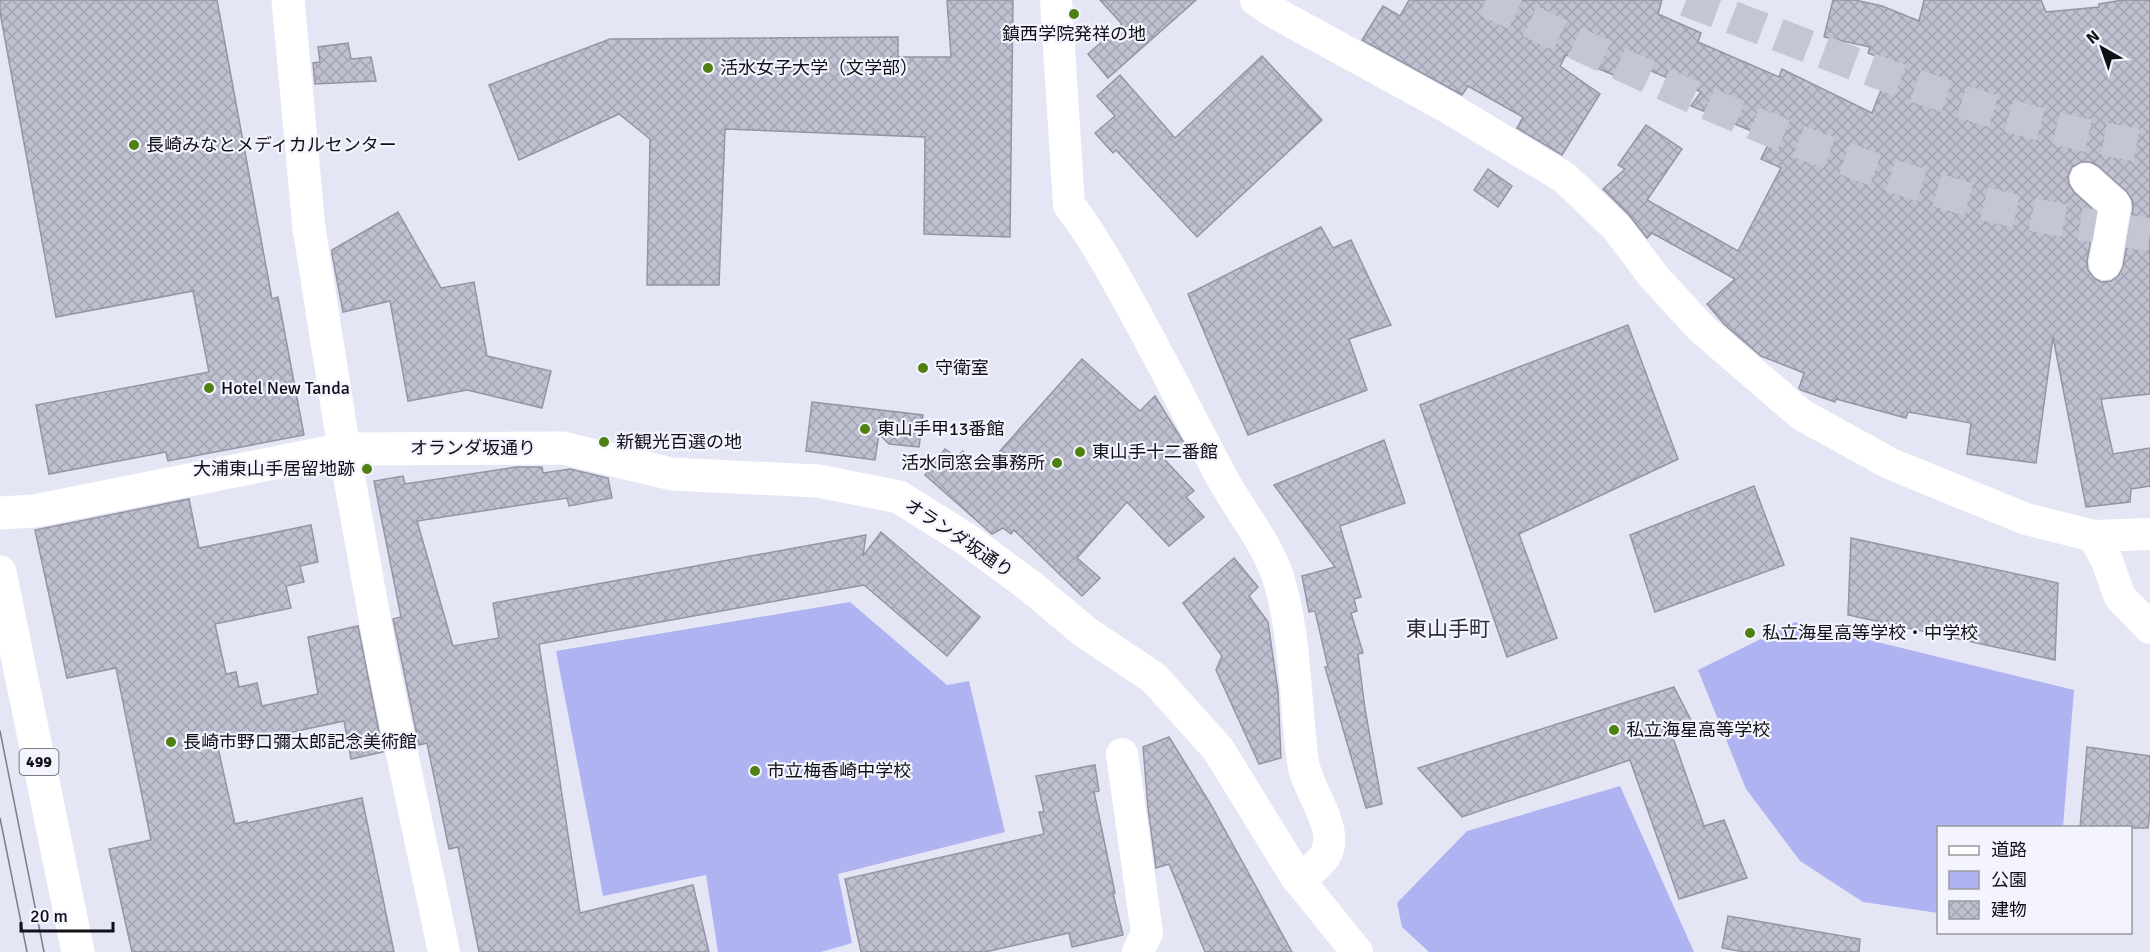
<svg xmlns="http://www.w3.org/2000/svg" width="2150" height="952" font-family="Signika,'Noto Sans JP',sans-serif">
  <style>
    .green { fill: #b0b3f2 }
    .building { fill: url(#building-cross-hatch); stroke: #9495a4; stroke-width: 1.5; fill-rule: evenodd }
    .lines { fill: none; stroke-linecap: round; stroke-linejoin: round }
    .highway-tunnel { stroke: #c4c6d4; stroke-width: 33; stroke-dasharray: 33 16; stroke-linecap: butt }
    .street { stroke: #fff; stroke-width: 32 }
    .secondary { stroke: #fff; stroke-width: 33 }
    .highway { stroke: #fff; stroke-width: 33 }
    .tram { stroke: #7c7d88; stroke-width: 1.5 }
    .poi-dot { fill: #4f8012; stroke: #f3f4fe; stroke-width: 2 }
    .labels { text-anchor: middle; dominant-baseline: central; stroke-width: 4.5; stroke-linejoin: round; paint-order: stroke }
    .shield { fill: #f3f4fe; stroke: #54555c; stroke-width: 1.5 }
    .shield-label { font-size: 16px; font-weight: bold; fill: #101116 }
    .poi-label { font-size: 18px; fill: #101116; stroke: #f3f4fe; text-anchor: start }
    .street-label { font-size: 18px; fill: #101116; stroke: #f3f4fe }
    .quarter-label { font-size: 21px; fill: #2c2c39; stroke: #f3f4fe }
  </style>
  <defs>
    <pattern id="building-cross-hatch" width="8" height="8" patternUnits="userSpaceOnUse" patternTransform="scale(1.5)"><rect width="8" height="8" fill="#bfc0d0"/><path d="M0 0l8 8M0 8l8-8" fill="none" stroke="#a3a4b2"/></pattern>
  </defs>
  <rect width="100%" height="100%" fill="#e4e6f6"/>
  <g class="green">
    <path d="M850,602L947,685L969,681L1005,832L838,874L852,943L821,952H718L706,875L603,896L556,651Z"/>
    <path d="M1795,622L2074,690L2063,827L1938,828V913L1863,902L1800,861L1746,789L1698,670Z"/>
    <path d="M1620,786L1694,952H1429L1402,927L1397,903L1467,831Z"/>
  </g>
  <g class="building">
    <path d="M0,0H217L272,299L278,297L304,435L168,461L166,452L49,474L36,405L209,372L193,291L56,317L0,12Z"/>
    <path d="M947,0H1013L1010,237L924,234L925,137L725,129L719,285H647L650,139L619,114L519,160L489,85L610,39L898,37V57H951Z"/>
    <path d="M1100,0H1196L1108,78L1088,54L1122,24Z"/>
    <path d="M1409,0H1662L1658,14L1701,33L1698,42L1779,77L1782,69L1872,113L1892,62L1868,53L1870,47L1824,37L1833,0H1855L1882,6L1919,21L1924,0H2041L2046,12L2099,7V4L2123,0H2150V394L2101,399L2113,454L2150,448V486L2131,489L2130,502L2086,507L2053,337L2036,463L1967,454L1971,423L1908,412L1906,418L1836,399L1835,402L1801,390L1799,388L1804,373L1761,356L1725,325L1707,304L1735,279L1652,233L1647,238L1629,215L1603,189L1625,169L1618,165L1646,125L1682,149L1647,200L1738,251L1781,168L1761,159L1771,139L1691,106L1701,92L1625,60L1616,76L1566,55L1560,66L1600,94L1562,155L1517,128L1523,117L1468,86L1462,95L1362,40L1383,6L1400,16ZM2081,162H2090L2098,166L2127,192L2132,200L2133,208L2123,267L2118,276L2111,281L2101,282L2094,278L2088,270L2087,261L2096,212L2074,192L2069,184L2068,176L2072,167Z"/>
    <path d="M348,43L351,59L371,57L376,81L315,84L313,63L320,62L318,47Z"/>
    <path d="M1262,56L1322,120L1197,237L1116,150L1113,153L1095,133L1115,116L1097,96L1120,75L1175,138Z"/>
    <path d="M1488,169L1512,186L1498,207L1474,190Z"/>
    <path d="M398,212L441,288L474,282L487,356L551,371L542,408L467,390L408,401L390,301L343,312L332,254V250Z"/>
    <path d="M1321,227L1333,248L1351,240L1391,325L1349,339L1367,390L1248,435L1188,294Z"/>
    <path d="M1628,325L1678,459L1519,534L1557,638L1507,657L1420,405Z"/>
    <path d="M1082,359L1140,411L1155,396L1184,443L1165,460L1194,491L1186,497L1204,517L1169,546L1127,502L1077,558L1100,578L1082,596L1014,530L1011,534L1003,528L992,534L925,475L945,449L956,457L963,451L983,470Z"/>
    <path d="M812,402L923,415L919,447L889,444L879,434L875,460L806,451Z"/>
    <path d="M1384,440L1405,503L1340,526L1361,597L1354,599L1357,611L1351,613L1363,653L1358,654L1365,709L1382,804L1366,808L1325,667H1328L1315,611L1309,612L1302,576L1335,567L1274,485Z"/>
    <path d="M516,467H542L543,473L570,469L608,478L612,498L569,506L567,498L417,521L453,646L499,638L493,603L866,535L863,556L881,532L980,617L947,656L864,585L539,644L580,913L693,885L709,952H479L458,847L449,849L427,743L419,745L393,619L401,617L374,481L403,476L405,484Z"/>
    <path d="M1754,486L1784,565L1655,612L1630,535Z"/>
    <path d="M189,499L199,548L311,525L318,562L300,566L304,582L286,586L291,608L215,624L226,674L236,672L239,687L257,683L262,706L318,694L308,637L358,626L383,752L351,759L344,721L218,748L235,824L247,821V823L362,798L394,952H132L109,849L151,840L116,668L67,678L35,530Z"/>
    <path d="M1851,538L2058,583L2055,660L1848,615Z"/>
    <path d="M1234,558L1258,587L1249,596L1268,622L1278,692L1281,758L1259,764L1216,670L1222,656L1183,603Z"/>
    <path d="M1674,687L1692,722L1673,738L1704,826L1724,820L1747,878L1679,899L1630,760L1462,817L1418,768Z"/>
    <path d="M1169,737L1211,805L1292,952H1205L1169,864L1156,868L1148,808L1143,747Z"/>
    <path d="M2087,747L2150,756V809L2148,828H2080Z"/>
    <path d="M1095,765L1099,791L1094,792L1115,893H1113L1123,935L1072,947L1069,933L985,952H861L845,879L1044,834L1039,812H1044L1036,776Z"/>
    <path d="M1728,916L1860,939L1859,952H1744L1722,948Z"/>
  </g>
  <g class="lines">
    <g class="highway-tunnel">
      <path d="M1486,0C1648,78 1815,159 1990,205C2042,218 2096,226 2150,235"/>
      <path d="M1686,0C1838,56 1989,123 2150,147"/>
    </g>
    <g class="street">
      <path d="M1056,0L1069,205C1088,229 1103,255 1118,282C1154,345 1186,410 1220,474C1238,509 1265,539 1278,577C1296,634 1295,703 1303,762C1307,793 1347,835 1320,862C1314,869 1305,874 1298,879L1357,952"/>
      <path d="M1256,0L1272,11L1449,108L1565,178L1617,228L1654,277L1701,328L1802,415L1891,464L2026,519L2094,536L2150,534"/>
      <path d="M2086,179L2115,205L2105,264"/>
      <path d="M344,449L382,659L444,952"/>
      <path d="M2094,536L2107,561L2120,597L2150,628"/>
      <path d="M1122,754L1147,933L1138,952"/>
    </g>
    <g class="secondary">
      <path d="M288,0L309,228L344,449"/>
      <path d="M0,513L34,511L344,449L563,448L672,474L818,481L899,497L969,541L1030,586L1085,632L1154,678L1218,749L1298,879"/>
    </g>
    <path class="highway" d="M0,572L78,952"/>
    <g class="tram">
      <path d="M0,731L44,952"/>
      <path d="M0,818L27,952"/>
    </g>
  </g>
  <g class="poi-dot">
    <circle cx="1074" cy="14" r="6"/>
    <circle cx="708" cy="68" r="6"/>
    <circle cx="134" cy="145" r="6"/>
    <circle cx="923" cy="368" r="6"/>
    <circle cx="209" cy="388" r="6"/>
    <circle cx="865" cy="429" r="6"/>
    <circle cx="604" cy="442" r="6"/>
    <circle cx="1080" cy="452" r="6"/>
    <circle cx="1057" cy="463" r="6"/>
    <circle cx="367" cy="469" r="6"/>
    <circle cx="1750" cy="633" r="6"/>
    <circle cx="1614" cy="730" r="6"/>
    <circle cx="171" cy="742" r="6"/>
    <circle cx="755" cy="771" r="6"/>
  </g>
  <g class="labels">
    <rect class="shield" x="19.5" y="749" width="39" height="26" rx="4.5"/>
    <g class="shield-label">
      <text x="39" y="762">499</text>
    </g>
    <g class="poi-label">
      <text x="1074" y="34" text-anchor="middle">鎮西学院発祥の地</text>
      <text x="720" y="68">活水女子大学（文学部）</text>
      <text x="146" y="145">長崎みなとメディカルセンター</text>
      <text x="935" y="368">守衛室</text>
      <text x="221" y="388">Hotel New Tanda</text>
      <text x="877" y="429">東山手甲13番館</text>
      <text x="616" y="442">新観光百選の地</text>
      <text x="1092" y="452">東山手十二番館</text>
      <text x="1045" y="463" text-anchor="end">活水同窓会事務所</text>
      <text x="355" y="469" text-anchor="end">大浦東山手居留地跡</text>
      <text x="1762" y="633">私立海星高等学校・中学校</text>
      <text x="1626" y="730">私立海星高等学校</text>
      <text x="183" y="742">長崎市野口彌太郎記念美術館</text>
      <text x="767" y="771">市立梅香崎中学校</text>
    </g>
    <g class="street-label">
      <text x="473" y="448">オランダ坂通り</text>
      <text transform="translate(959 538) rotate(34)">オランダ坂通り</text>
    </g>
    <g class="quarter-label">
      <text x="1448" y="629">東山手町</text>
    </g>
  </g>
  <rect x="1937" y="826" width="195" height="108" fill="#f3f4fe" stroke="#9899a1" stroke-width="1.5"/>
  <rect x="1949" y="846" width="30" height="9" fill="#ffffff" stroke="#9899a1" stroke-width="1.5"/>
  <text x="1991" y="856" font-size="18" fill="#101116">道路</text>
  <rect x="1949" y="871" width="30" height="18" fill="#b0b3f2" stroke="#9899a1" stroke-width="1.5"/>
  <text x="1991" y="886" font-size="18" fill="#101116">公園</text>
  <rect x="1949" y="901" width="30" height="18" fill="url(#building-cross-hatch)" stroke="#9899a1" stroke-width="1.5"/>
  <text x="1991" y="916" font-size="18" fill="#101116">建物</text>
  <g transform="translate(2102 48) rotate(320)" stroke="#f3f4fe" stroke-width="4.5" paint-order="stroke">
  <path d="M0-4.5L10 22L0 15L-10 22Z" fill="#101116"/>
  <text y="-9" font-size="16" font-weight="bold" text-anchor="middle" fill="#101116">N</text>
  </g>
  <path d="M21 922v9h92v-9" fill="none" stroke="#101116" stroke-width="3"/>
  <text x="30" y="922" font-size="18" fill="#101116" stroke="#f3f4fe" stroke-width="4.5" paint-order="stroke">20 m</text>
</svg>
